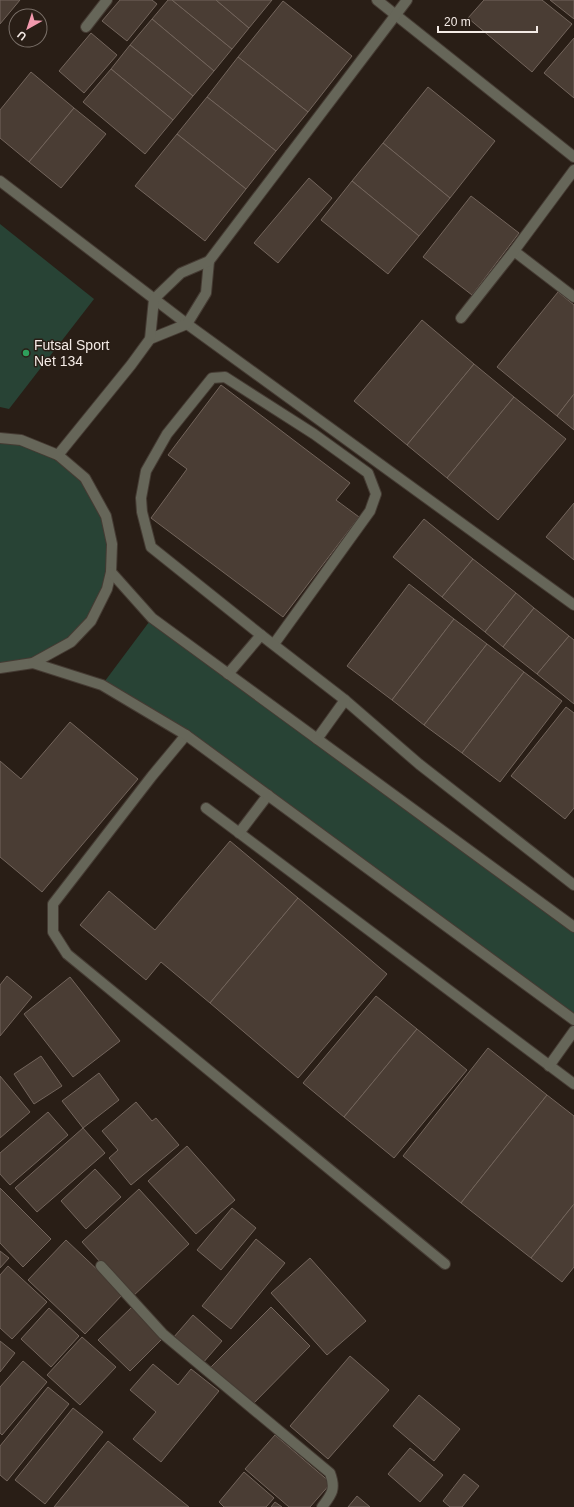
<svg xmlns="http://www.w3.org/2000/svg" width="574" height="1507" font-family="Helvetica,sans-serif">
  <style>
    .green { fill: #284335 }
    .building { fill: #4a3d34; stroke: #73655c }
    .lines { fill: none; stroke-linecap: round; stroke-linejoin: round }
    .service-casing { stroke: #453b33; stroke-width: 12 }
    .minor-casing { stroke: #453b33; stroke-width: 12 }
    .tertiary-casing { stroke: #453b33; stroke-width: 12 }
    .service { stroke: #666659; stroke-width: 10 }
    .minor { stroke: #666659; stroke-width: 10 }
    .tertiary { stroke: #666659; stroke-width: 10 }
    .leisure-dot { fill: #2e9e5b; stroke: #291e16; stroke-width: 1.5 }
    .labels { text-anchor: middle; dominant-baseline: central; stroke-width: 3; stroke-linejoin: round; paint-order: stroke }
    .poi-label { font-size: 14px; fill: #f4ebe6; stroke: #291e16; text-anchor: start }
  </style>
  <rect width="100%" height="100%" fill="#291e16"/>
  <g class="green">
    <path d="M0,224L94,299L9,409L0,407Z"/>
    <path d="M0,438L58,455L85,478L106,516L111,572L91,621L71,642L33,663L0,668Z"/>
    <path d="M152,618L574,927V1020L268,795L102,685Z"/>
  </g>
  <g class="building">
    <path d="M0,0H20L0,24Z"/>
    <path d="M120,0H152L157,4L127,41L102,21Z"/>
    <path d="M168,0H172L232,49L214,71L152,19Z"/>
    <path d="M172,0H216L249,28L232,49Z"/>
    <path d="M216,0H272L249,28Z"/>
    <path d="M484,0H542L572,24L532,72L468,18Z"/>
    <path d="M550,0H574V19Z"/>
    <path d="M283,1L352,56L308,112L238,57Z"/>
    <path d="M152,19L214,71L193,96L130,45Z"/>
    <path d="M91,33L117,55L84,93L59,71Z"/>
    <path d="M574,38V98L544,73Z"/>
    <path d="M130,45L193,96L173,120L111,69Z"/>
    <path d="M238,57L308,112L276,151L207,97Z"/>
    <path d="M111,69L173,120L145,154L83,102Z"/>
    <path d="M31,72L74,108L29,162L0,138V110Z"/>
    <path d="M428,87L495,141L450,198L383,143Z"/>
    <path d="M207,97L276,151L246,189L177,134Z"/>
    <path d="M74,108L106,134L61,188L29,162Z"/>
    <path d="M177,134L246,189L205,241L135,186Z"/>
    <path d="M383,143L450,198L419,236L352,181Z"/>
    <path d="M309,178L332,198L278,263L254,243Z"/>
    <path d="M352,181L419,236L388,274L321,220Z"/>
    <path d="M471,196L519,233L472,295L423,257Z"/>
    <path d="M558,292L574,305V394L557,416L497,367Z"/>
    <path d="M422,320L474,364L407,445L354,401Z"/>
    <path d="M474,364L514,397L447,478L407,445Z"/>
    <path d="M221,385L350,483L336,500L359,517L283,617L151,518L187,469L168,455Z"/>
    <path d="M574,394V430L557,416Z"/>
    <path d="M514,397L566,439L498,520L447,478Z"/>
    <path d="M574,503V560L546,537Z"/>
    <path d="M424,519L473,559L442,597L393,557Z"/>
    <path d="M473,559L516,593L485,632L442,597Z"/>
    <path d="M409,584L454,619L392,700L347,666Z"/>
    <path d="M516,593L534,608L503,647L485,632Z"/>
    <path d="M534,608L569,636L537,674L503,647Z"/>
    <path d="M454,619L487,644L424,725L392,700Z"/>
    <path d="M569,636L574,640V704L537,674Z"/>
    <path d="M487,644L524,672L462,753L424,725Z"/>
    <path d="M524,672L562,701L500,782L462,753Z"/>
    <path d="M566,707L574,713V808L565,819L511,776Z"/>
    <path d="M70,722L138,779L42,892L0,857V761L21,779Z"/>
    <path d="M230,841L298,898L210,1003L161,962L146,980L80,925L109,891L155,930Z"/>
    <path d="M298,898L387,974L298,1078L210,1003Z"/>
    <path d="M7,976L32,997L0,1036V985Z"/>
    <path d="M70,977L120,1041L73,1077L24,1014Z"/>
    <path d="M376,996L417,1029L344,1117L303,1083Z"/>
    <path d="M417,1029L467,1070L394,1158L344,1117Z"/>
    <path d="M488,1048L547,1095L461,1203L403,1156Z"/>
    <path d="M41,1056L62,1086L34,1104L14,1074Z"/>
    <path d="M99,1073L119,1100L83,1128L62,1101Z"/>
    <path d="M0,1076L30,1112L0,1138Z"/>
    <path d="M547,1095L574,1116V1204L531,1258L461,1203Z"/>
    <path d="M136,1102L152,1121L156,1118L179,1145L131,1185L109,1158L118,1150L102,1131Z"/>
    <path d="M48,1112L68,1135L10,1185L0,1174V1153Z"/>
    <path d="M83,1128L105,1153L37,1212L15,1188Z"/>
    <path d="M187,1146L235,1200L196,1234L148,1181Z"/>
    <path d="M95,1169L121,1197L86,1229L61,1201Z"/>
    <path d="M0,1188L51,1239L23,1267L0,1243Z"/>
    <path d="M139,1189L189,1244L132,1297L82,1242Z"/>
    <path d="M574,1204V1267L562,1282L531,1258Z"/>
    <path d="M232,1208L256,1228L221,1270L197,1250Z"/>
    <path d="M256,1239L285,1263L231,1329L202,1306Z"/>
    <path d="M66,1240L123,1294L85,1334L28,1280Z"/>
    <path d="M0,1251L9,1258L0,1268Z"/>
    <path d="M310,1258L366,1321L327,1355L271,1293Z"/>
    <path d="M8,1266L47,1302L12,1339L0,1328V1275Z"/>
    <path d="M134,1305L165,1336L130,1371L98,1340Z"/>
    <path d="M271,1307L310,1346L251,1406L211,1367Z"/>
    <path d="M49,1308L79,1336L51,1367L21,1339Z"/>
    <path d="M193,1315L222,1341L202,1364L173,1338Z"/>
    <path d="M82,1337L116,1367L80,1405L47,1375Z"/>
    <path d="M0,1341L15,1353L0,1372Z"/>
    <path d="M350,1356L389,1390L328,1459L290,1426Z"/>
    <path d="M23,1361L47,1382L2,1435L0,1433V1387Z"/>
    <path d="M153,1364L178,1385L191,1369L219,1391L161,1462L133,1439L156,1412L130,1390Z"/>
    <path d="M48,1387L69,1404L7,1481L0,1475V1446Z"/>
    <path d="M419,1395L460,1429L434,1461L393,1426Z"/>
    <path d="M73,1408L103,1432L45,1504L15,1480Z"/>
    <path d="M275,1435L331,1483L310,1507H289L245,1469Z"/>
    <path d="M108,1441L189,1507H54Z"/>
    <path d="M410,1448L443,1475L420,1502L388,1474Z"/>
    <path d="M244,1472L274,1498L266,1507H224L219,1502Z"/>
    <path d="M464,1474L479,1486L462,1507H450L443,1501Z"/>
    <path d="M357,1496L370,1507H348Z"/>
    <path d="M275,1502L282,1507H271Z"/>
  </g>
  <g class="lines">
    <g class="service-casing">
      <g id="service">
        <path d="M261,635L151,547L142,512L141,498L146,471L167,434L212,378L225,377L314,434L368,473L376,494L370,511L274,644"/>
        <path d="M228,674L261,635L345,700L419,764L574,885"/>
        <path d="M317,739L345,700"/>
        <path d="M206,808L574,1084"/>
        <path d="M239,833L268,795"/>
        <path d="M549,1066L574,1031"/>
      </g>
    </g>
    <g class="minor-casing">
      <g id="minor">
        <path d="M377,0L574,157"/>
        <path d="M86,27L107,0"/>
        <path d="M0,181L187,324L574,605"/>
        <path d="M514,251L574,297"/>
        <path d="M461,318L514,251L574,170"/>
        <path d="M150,339L187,324L206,293L209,261"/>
        <path d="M58,455L131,365L150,339L154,299L181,273L209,261L407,0"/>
        <path d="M186,735L152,776L53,904V932L67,954L445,1264"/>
        <path d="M101,1266L163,1334L330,1473C336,1489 332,1494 322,1507"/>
      </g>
    </g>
    <g class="tertiary-casing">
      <g id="tertiary">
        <path d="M0,438L21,440L58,455L85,478L106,516L112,544L111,572L107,589L91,621L71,642L33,663L0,668"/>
        <path d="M111,572L152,618L574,927"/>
        <path d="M33,663L102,685L186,735L574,1020"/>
      </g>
    </g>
    <use href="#service" class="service"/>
    <use href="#minor" class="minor"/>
    <use href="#tertiary" class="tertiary"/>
  </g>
  <circle class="leisure-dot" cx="26" cy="353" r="4"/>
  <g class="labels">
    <g class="poi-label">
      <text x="34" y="345">Futsal Sport<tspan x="34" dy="16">Net 134</tspan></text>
    </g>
  </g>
  <g transform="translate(28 28) rotate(219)"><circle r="19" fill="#291e16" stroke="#7a7069"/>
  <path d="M0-3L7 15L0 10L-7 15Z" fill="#f29aae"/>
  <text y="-6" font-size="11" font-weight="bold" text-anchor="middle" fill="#f4ebe6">U</text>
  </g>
  <path d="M438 26v6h99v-6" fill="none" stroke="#f4ebe6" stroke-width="2"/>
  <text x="444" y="26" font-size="12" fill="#f4ebe6" stroke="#291e16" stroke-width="3" paint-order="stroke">20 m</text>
</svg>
